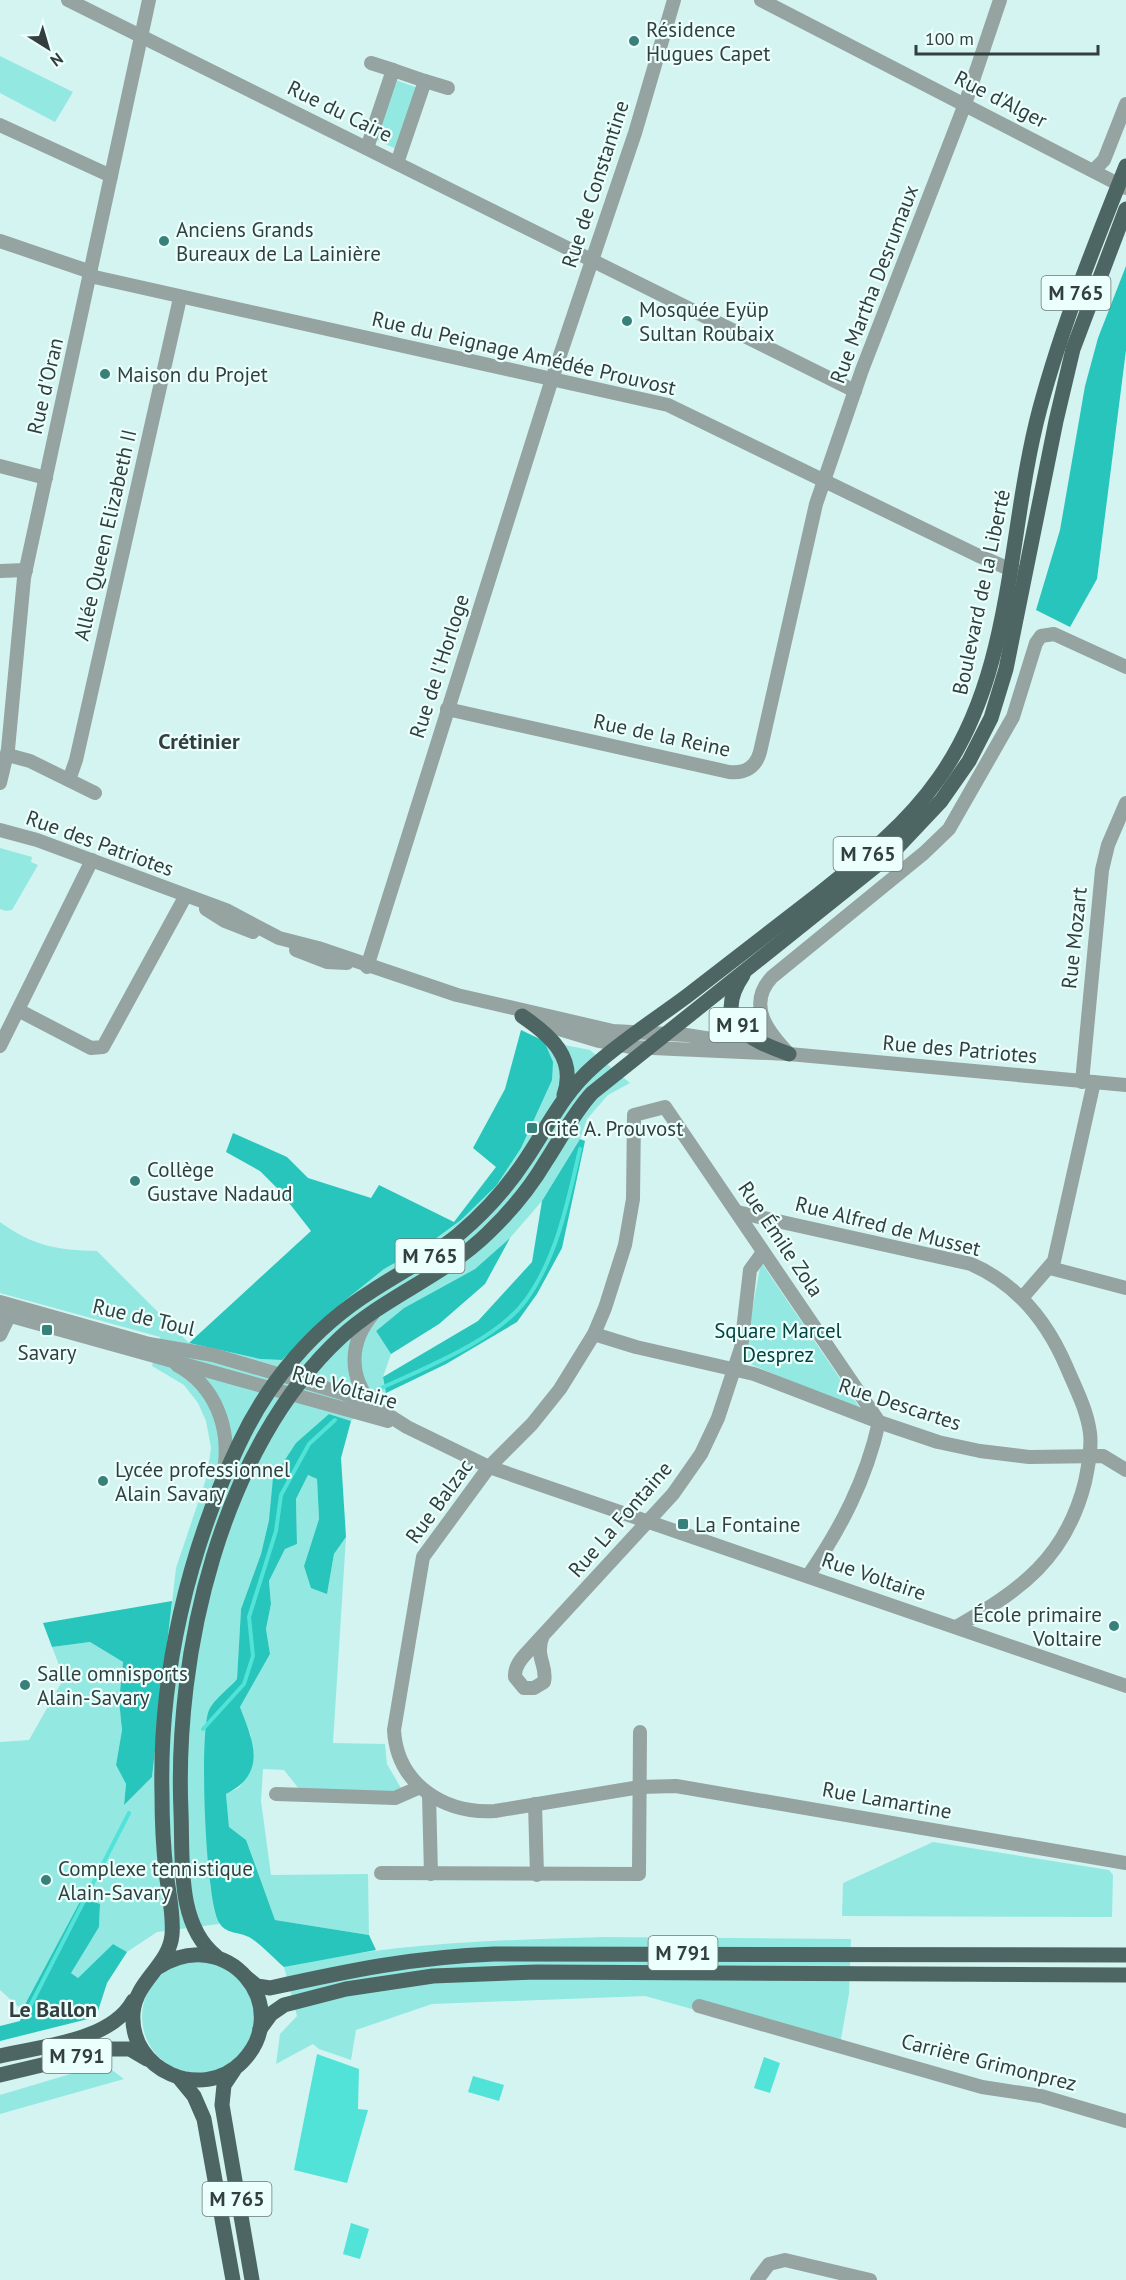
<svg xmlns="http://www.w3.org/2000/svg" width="1126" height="2280" font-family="'PT Sans',sans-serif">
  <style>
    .green { fill: #93e9e1 }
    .forest { fill: #27c5bb }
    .water { fill: #52e3d8 }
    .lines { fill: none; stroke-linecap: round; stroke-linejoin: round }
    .stream { stroke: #52e3d8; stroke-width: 4 }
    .minor { stroke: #95a3a1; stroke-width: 14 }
    .major { stroke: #4e6663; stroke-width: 15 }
    .poi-dot { fill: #38807a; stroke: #ebfffc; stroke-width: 2 }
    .labels { text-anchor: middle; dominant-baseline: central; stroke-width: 4.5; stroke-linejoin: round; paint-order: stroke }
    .shield { fill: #ebfffc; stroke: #6a7977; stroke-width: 1.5 }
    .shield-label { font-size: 20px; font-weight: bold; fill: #333f3e }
    .poi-label { font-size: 21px; fill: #333f3e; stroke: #ebfffc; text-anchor: start }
    .street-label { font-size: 21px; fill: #333f3e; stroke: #ebfffc }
    .park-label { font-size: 21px; fill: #00433f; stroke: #ebfffc }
    .neighbourhood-label { font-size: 22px; font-weight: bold; fill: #333f3e; stroke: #ebfffc }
  </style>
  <rect width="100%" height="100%" fill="#d4f4f1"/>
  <g class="green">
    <path d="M0,56L73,92L55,122L0,93Z"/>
    <path d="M393,79L418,88L398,150L373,138Z"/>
    <path d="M0,848L32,857L31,862L38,865L12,910L6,911L0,909Z"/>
    <path d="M544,1041L590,1050L630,1083L608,1095L587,1119L580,1139L542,1201L510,1238L475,1269L404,1308L376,1331L391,1354L383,1377L386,1393L351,1421L329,1414L269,1520L261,1554L241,1609L237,1679L209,1710L205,1752L210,1886L219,1924L157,1932L127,1952L113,1944L78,1978L70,1972L99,1927L100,1905L82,1899L22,2010L0,1990V1742L29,1740L64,1678L52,1647L90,1642L123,1662L119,1701L122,1730L116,1765L126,1784L124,1804L152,1777L176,1568L207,1476L211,1448L206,1421L198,1403L184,1385L152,1366L160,1337L0,1293V1222C33,1246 57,1250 97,1251L189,1343L260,1359L282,1360L343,1302L384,1269L427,1245L461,1220L496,1186Z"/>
    <path d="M761,1262L862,1411L743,1361Z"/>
    <path d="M308,1475L317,1479L319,1519L304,1566L327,1593L334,1554L346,1537L333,1743L385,1744L387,1764L401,1788L390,1793L299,1789L284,1770L263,1769L261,1801L271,1875L368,1874L369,1935L275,1920L258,1875L229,1828L226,1794L240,1787L251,1736L240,1707L270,1654L266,1629L271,1604L269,1581L285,1549L297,1544L296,1499Z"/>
    <path d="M933,1842L1109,1870L1113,1875L1112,1917L842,1916L843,1883Z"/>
    <path d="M603,1937L851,1939L849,1994L839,2050L645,1996L432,2004L356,2030L351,2060L319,2049L313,2044L276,2064L280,2034L297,2016L284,1967C389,1943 496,1940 603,1937Z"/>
    <circle cx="198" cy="2017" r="56"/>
    <path d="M104,2064L124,2079L0,2114V2095Z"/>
  </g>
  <g class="forest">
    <path d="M1126,266V350L1097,579L1070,627L1036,610L1060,530L1085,386L1098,338Z"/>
    <path d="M521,1030L544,1041L553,1062L552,1080L521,1148L496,1186L461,1220L427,1245L384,1269L343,1302L282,1360L260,1359L189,1343L311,1231L279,1190L260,1171L226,1152L233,1133L287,1157L308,1178L371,1198L379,1185L454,1222L496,1167L473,1148L505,1089Z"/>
    <path d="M580,1139L585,1141L562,1248L537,1294L517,1322L446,1364L386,1393L383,1377L478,1321L532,1262L542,1201Z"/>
    <path d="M510,1238L485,1284L439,1324L391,1354L376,1331L404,1308L475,1269Z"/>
    <path d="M329,1414L351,1421L341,1458L346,1537L334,1554L327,1594L311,1588L304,1566L319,1519L317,1479L308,1475L296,1499L297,1544L285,1549L269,1581L271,1604L266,1629L270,1654L240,1707C253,1741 268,1773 226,1794L229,1827L246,1840L275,1920L369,1935L376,1950L284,1967C273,1958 261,1944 249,1937C239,1932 227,1934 220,1924C205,1904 199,1733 209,1710C214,1699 230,1688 237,1679L241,1609L261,1554L269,1520L273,1478L296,1443Z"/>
    <path d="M172,1601L152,1777L124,1805L126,1784L116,1765L122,1730L119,1701L123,1662L90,1642L52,1647L43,1623Z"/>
    <path d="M82,1898L100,1904L99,1927L71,1973L78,1978L113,1944L127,1952L107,1983L96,2017L0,2041V2026L20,2021L22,2010Z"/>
  </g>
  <g class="water">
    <path d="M317,2054L359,2069L358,2109L368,2110L347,2183L294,2170Z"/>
    <path d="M764,2057L780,2063L770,2093L754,2088Z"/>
    <path d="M473,2076L504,2085L499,2101L468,2092Z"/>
    <path d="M351,2223L369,2229L360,2259L343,2254Z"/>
  </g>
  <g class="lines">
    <g class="stream">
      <path d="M377,1390C422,1369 496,1341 526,1300C557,1257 568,1201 580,1149"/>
      <path d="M203,1729L244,1684L253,1656L249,1617L276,1531L281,1495L309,1444L335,1420"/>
      <path d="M25,2016L129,1813"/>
    </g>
    <g class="minor">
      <path d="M68,0L855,391"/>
      <path d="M761,0L1126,188"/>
      <path d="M371,63L393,70"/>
      <path d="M425,81L448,88"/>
      <path d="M0,125L111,176"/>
      <path d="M367,148L393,70L425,81L397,163"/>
      <path d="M1094,170L1104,160L1126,104"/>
      <path d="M0,241L91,272"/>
      <path d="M90,276L668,405L977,555L1019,573"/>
      <path d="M0,466L46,478"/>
      <path d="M0,571L26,570"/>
      <path d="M447,709L729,772C745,774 756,767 760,752L816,504L862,370L965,104L1000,0"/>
      <path d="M8,755L30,761L95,793"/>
      <path d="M69,780L76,760L180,298"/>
      <path d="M0,783L8,749L24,578L149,0"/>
      <path d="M0,830L37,840L226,910L279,938L318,948L457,995L613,1031L686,1035L764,1047"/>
      <path d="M206,909L225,921L253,932"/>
      <path d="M296,950L327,962L347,963"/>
      <path d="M367,967L552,379L635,133L674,0"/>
      <path d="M18,1010L91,1048L103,1047L185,897"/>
      <path d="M536,1022L599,1041L630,1047L789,1054L1126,1085"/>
      <path d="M0,1046L92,860"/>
      <path d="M789,1054C768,1032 746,1005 772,977L924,853L949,829L1013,717L1036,643L1041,636L1054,634L1126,667"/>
      <path d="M1082,1082L1102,870L1108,845L1126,803"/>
      <path d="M737,1212L971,1264C1017,1284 1048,1323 1067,1368C1076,1389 1087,1410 1090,1433C1092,1449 1088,1467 1085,1482C1066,1558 1020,1591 956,1627"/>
      <path d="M1050,1268L1126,1288"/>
      <path d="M1022,1298L1054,1261L1094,1082"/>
      <path d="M0,1302L149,1344L213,1355L342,1393L374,1406L407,1427L489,1467L1126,1686"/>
      <path d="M0,1313L388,1421"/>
      <path d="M594,1334L636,1347L754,1374L879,1422L938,1442L980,1451L1029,1457L1103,1456L1126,1470"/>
      <path d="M0,1335L13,1308"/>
      <path d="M177,1365C216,1386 231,1429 224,1471"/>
      <path d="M372,1404C348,1376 349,1342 373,1314"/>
      <path d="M808,1576C841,1528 866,1480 879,1422L665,1107L634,1115L633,1199L625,1245L605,1308L594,1334L560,1389L532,1424L489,1467L423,1557L394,1730C397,1784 444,1814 495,1811L640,1787L676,1786L1126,1863"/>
      <path d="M543,1635C534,1658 548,1665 544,1682L534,1688H524L515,1677C514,1664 525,1655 533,1646L673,1494L701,1454L718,1418L741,1348L750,1270L763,1252"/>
      <path d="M276,1794L395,1798L420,1787"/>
      <path d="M429,1795L431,1874"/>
      <path d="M535,1804L537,1875"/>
      <path d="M381,1873L639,1874L640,1732"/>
      <path d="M699,2006L982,2087L1041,2096L1126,2121"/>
      <path d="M757,2280L769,2264L785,2260L870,2280"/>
    </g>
    <g class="major">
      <path d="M743,975C711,1023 750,1040 789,1054"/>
      <path d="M522,1016C550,1035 577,1058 564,1095"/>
      <path d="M216,1956C176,1924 183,1859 181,1812C174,1653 221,1448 341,1337C386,1296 444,1276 488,1233C510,1212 530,1188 546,1161C561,1138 573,1114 592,1093L891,854L941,801L969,761L991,718L1006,669L1056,421L1073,349L1126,209"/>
      <path d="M157,1968C227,1922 296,2007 242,2062C202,2102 129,2071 133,2013C136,1980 169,1966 172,1935C174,1914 168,1891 166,1871C163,1845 162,1819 162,1794C159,1675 188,1551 239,1444C268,1382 313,1328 372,1291C401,1272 431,1257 458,1235C484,1213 507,1188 526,1159C548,1126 564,1092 594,1066C623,1040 656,1019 687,996C731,962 775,928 819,894C863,859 907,824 939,778C1015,671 1007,531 1040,408C1062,326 1094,246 1126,166"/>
      <path d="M247,1978L257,1986L270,1988C347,1971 414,1957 494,1954L1126,1955"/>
      <path d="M260,2029L271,2014L284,2005L346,1989L433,1976L537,1972L1126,1975"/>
      <path d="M0,2056C42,2046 111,2041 133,2001"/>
      <path d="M234,2070L224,2085L222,2105L252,2280"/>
      <path d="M0,2075L109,2049H130L147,2059"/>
      <path d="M180,2079L194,2096L204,2119L233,2280"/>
    </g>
  </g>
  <g class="poi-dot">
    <circle cx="634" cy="41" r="6"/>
    <circle cx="164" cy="241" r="6"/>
    <circle cx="627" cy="321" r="6"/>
    <circle cx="105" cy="374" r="6"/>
    <rect x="526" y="1122" width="12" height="12" rx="3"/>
    <circle cx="135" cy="1181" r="6"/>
    <rect x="41" y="1324" width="12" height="12" rx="3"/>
    <circle cx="103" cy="1481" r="6"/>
    <rect x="677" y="1518" width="12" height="12" rx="3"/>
    <circle cx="1114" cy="1626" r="6"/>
    <circle cx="25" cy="1685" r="6"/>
    <circle cx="46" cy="1880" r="6"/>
  </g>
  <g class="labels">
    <g class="shield">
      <rect x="1041.5" y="276" width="69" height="34" rx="4.5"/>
      <rect x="833.5" y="837" width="69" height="34" rx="4.5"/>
      <rect x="709.5" y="1008" width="57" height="34" rx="4.5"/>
      <rect x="395.5" y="1239" width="69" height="34" rx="4.5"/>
      <rect x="648.5" y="1936" width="69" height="34" rx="4.5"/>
      <rect x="42.5" y="2039" width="69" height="34" rx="4.5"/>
      <rect x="202.5" y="2182" width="69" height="34" rx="4.5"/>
    </g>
    <g class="shield-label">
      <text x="1076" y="293">M 765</text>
      <text x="868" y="854">M 765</text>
      <text x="738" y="1025">M 91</text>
      <text x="430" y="1256">M 765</text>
      <text x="683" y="1953">M 791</text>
      <text x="77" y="2056">M 791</text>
      <text x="237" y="2199">M 765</text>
    </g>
    <g class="poi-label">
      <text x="646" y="29">Résidence<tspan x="646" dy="24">Hugues Capet</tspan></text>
      <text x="176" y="229">Anciens Grands<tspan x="176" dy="24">Bureaux de La Lainière</tspan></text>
      <text x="639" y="309">Mosquée Eyüp<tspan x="639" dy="24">Sultan Roubaix</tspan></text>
      <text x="117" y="374">Maison du Projet</text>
      <text x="544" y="1128">Cité A. Prouvost</text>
      <text x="147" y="1169">Collège<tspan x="147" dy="24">Gustave Nadaud</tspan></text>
      <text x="47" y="1352" text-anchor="middle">Savary</text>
      <text x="115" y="1469">Lycée professionnel<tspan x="115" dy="24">Alain Savary</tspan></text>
      <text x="695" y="1524">La Fontaine</text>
      <text x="1102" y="1614" text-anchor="end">École primaire<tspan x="1102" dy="24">Voltaire</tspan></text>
      <text x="37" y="1673">Salle omnisports<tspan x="37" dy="24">Alain-Savary</tspan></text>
      <text x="58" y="1868">Complexe tennistique<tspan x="58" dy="24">Alain-Savary</tspan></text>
    </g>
    <g class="street-label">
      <text transform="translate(1001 99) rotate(27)">Rue d'Alger</text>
      <text transform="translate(340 111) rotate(26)">Rue du Caire</text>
      <text transform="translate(595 184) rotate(-72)">Rue de Constantine</text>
      <text transform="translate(874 284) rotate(-69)">Rue Martha Desrumaux</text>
      <text transform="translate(524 353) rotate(13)">Rue du Peignage Amédée Prouvost</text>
      <text transform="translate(45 386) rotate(-77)">Rue d'Oran</text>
      <text transform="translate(105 535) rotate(-77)">Allée Queen Elizabeth II</text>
      <text transform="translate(981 592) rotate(-78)">Boulevard de la Liberté</text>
      <text transform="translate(439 666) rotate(-72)">Rue de l'Horloge</text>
      <text transform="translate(662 735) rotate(12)">Rue de la Reine</text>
      <text transform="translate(100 843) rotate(20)">Rue des Patriotes</text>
      <text transform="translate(1074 938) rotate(-84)">Rue Mozart</text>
      <text transform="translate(960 1049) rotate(5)">Rue des Patriotes</text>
      <text transform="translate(888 1226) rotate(14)">Rue Alfred de Musset</text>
      <text transform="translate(781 1239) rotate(56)">Rue Émile Zola</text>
      <text transform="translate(144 1317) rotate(13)">Rue de Toul</text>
      <text transform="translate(345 1387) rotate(16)">Rue Voltaire</text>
      <text transform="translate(900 1404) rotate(18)">Rue Descartes</text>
      <text transform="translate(439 1501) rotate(-54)">Rue Balzac</text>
      <text transform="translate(620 1519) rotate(-49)">Rue La Fontaine</text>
      <text transform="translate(874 1576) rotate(19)">Rue Voltaire</text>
      <text transform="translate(887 1800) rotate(10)">Rue Lamartine</text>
      <text transform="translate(989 2062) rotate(14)">Carrière Grimonprez</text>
    </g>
    <g class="park-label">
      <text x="778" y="1330">Square Marcel<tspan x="778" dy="24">Desprez</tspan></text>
    </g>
    <g class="neighbourhood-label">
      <text x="199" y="741">Crétinier</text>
      <text x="53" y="2009">Le Ballon</text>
    </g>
  </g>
  <g transform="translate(48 48) rotate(143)" stroke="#ebfffc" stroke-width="4.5" paint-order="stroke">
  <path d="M0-4.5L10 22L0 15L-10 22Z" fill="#333f3e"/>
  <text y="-9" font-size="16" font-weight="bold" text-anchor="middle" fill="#333f3e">N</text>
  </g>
  <path d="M916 45v9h182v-9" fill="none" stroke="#333f3e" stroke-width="3"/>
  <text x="925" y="45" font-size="18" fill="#333f3e" stroke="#ebfffc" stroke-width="4.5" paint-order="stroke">100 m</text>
</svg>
